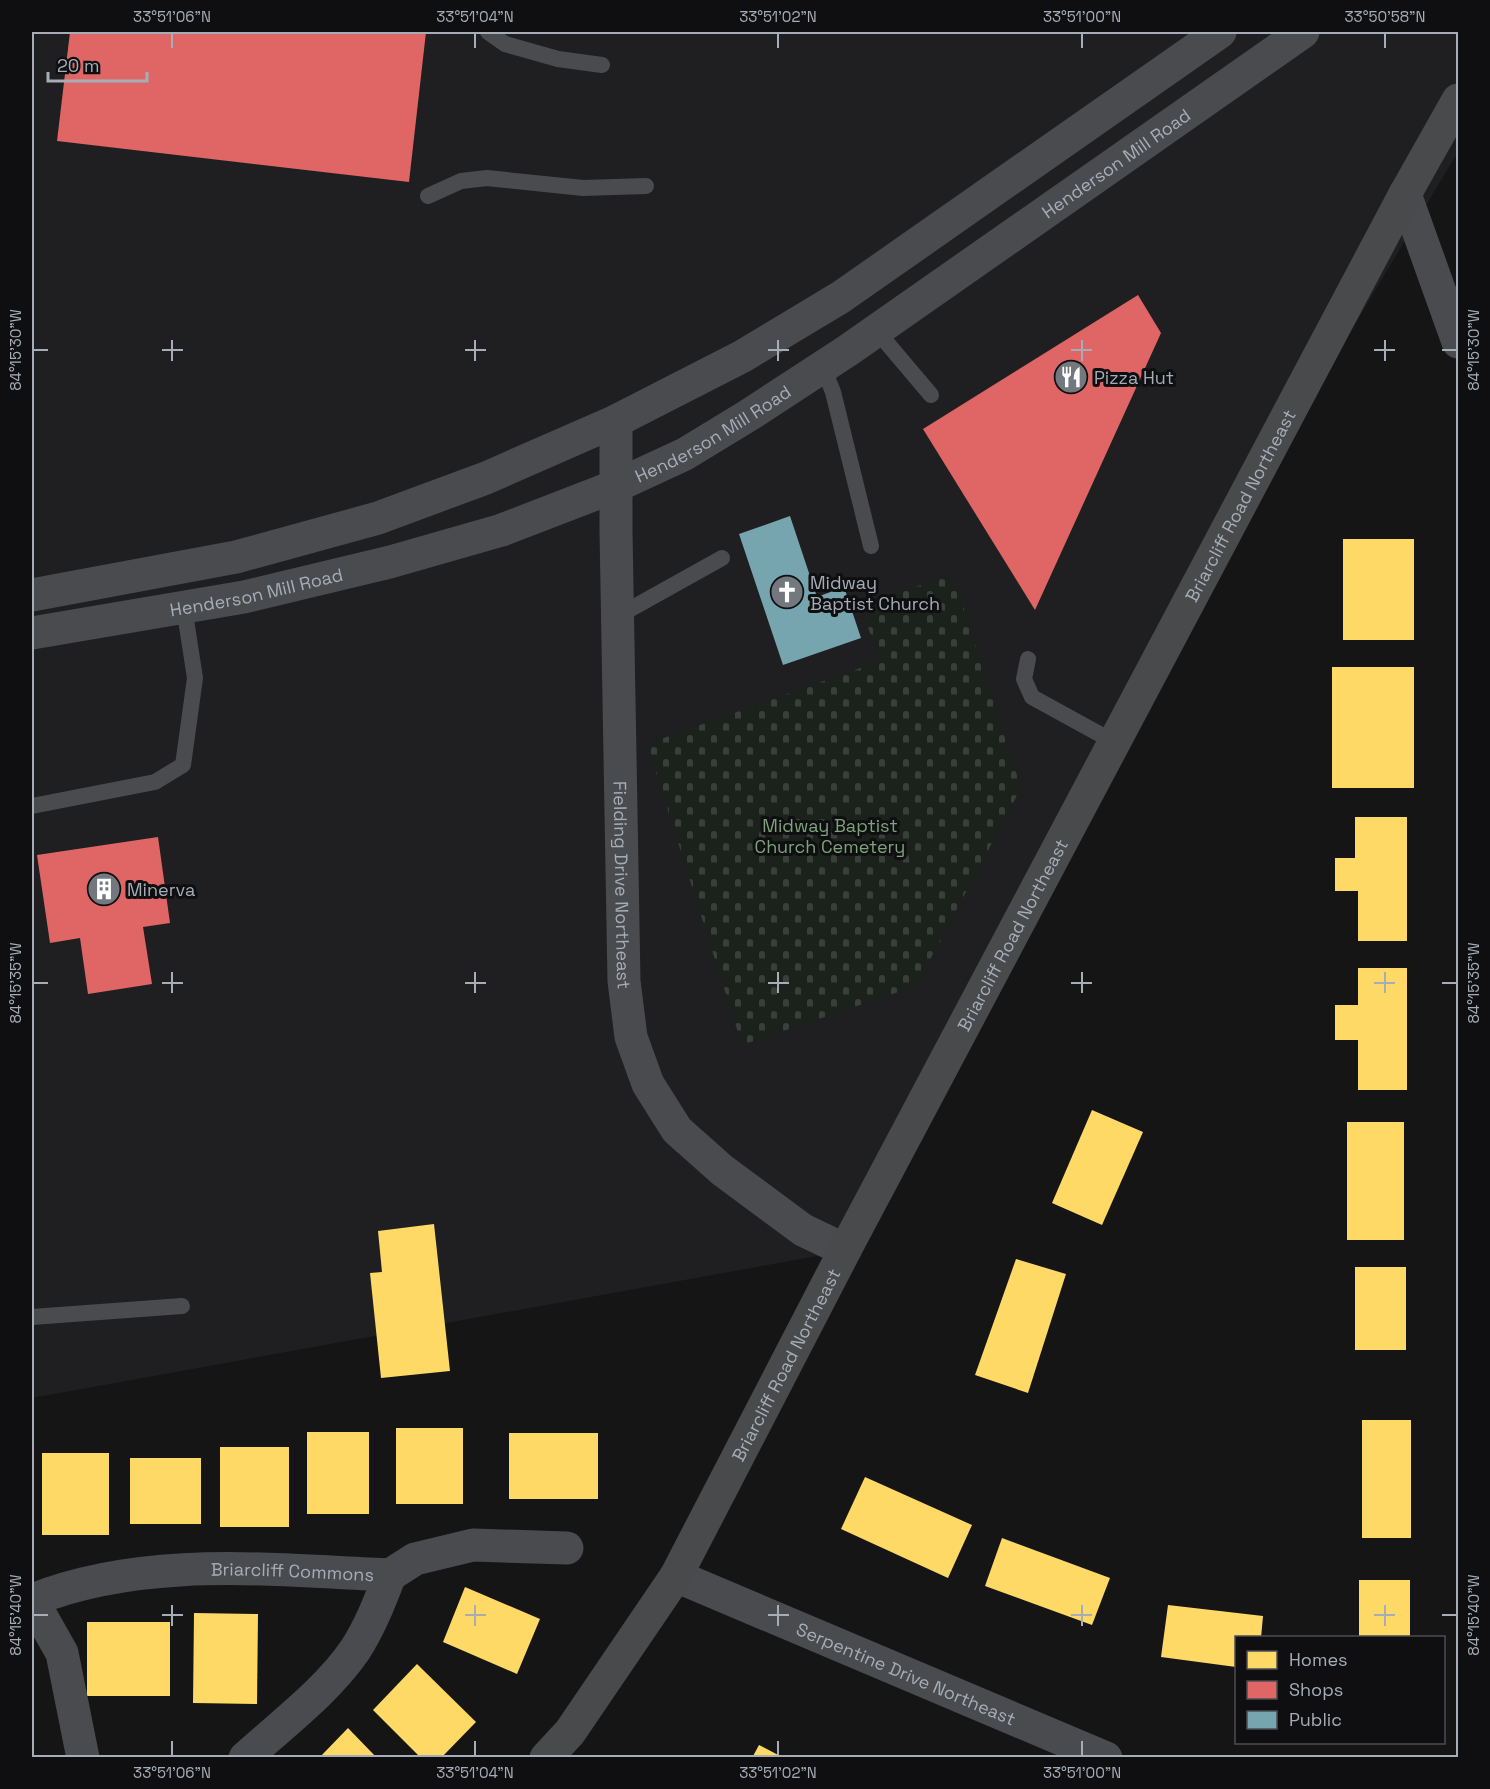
<svg xmlns="http://www.w3.org/2000/svg" width="1490" height="1789" font-family="'Space Grotesk',sans-serif">
  <style>
    .built { fill: #1f1f21 }
    .cemetery { fill: url(#cemetery-stones) }
    .homes { fill: #ffd966 }
    .shops { fill: #e06666 }
    .public { fill: #76a5af }
    .lines { fill: none; stroke-linecap: round; stroke-linejoin: round }
    .service { stroke: #494b4e; stroke-width: 16 }
    .minor { stroke: #494b4e; stroke-width: 33 }
    .tertiary { stroke: #494b4e; stroke-width: 33 }
    .secondary { stroke: #484a4c; stroke-width: 33 }
    .ticks { fill: none; stroke: #a6adb7; stroke-width: 2 }
    .labels { text-anchor: middle; dominant-baseline: central; stroke-width: 6; stroke-linejoin: round; paint-order: stroke }
    .street-label { font-size: 18px; fill: #a6adb7; stroke: #0f0f11 }
    .poi-label { font-size: 18px; fill: #a6adb7; stroke: #0f0f11; text-anchor: start }
    .park-label { font-size: 18px; fill: #7ea27c; stroke: #0f0f11 }
    .neatline { fill: none; stroke: #a6adb7; stroke-width: 2 }
    .ticks-label { font-size: 15px; text-anchor: middle; fill: #a6adb7 }
  </style>
  <defs>
    <pattern id="cemetery-stones" width="16" height="16" patternUnits="userSpaceOnUse" patternTransform="scale(1.5)"><rect width="16" height="16" fill="#1b221c"/><path d="M2 7V4a2 2 0 0 1 4 0v3zM10 15v-3a2 2 0 0 1 4 0v3z" fill="#393f3b"/></pattern>
  </defs>
  <rect width="100%" height="100%" fill="#151515"/>
  <path class="built" d="M32,32H1458V152L1257,488L845,1251L32,1398Z"/>
  <path class="cemetery" d="M953,575L1021,788L916,986L742,1045L647,744L880,661L860,604Z"/>
  <g class="homes">
    <rect x="1343" y="539" width="71" height="101"/>
    <rect x="1332" y="667" width="82" height="121"/>
    <path d="M1355,817H1407V941H1358V891H1335V858H1355Z"/>
    <path d="M1358,968H1407V1090H1358V1040H1335V1005H1358Z"/>
    <path d="M1092,1110L1143,1132L1102,1225L1052,1203Z"/>
    <rect x="1347" y="1122" width="57" height="118"/>
    <path d="M434,1224L450,1371L381,1378L370,1273L382,1272L378,1231Z"/>
    <path d="M1016,1259L1066,1274L1028,1393L975,1375Z"/>
    <rect x="1355" y="1267" width="51" height="83"/>
    <rect x="1362" y="1420" width="49" height="118"/>
    <rect x="396" y="1428" width="67" height="76"/>
    <rect x="307" y="1432" width="62" height="82"/>
    <rect x="509" y="1433" width="89" height="66"/>
    <rect x="220" y="1447" width="69" height="80"/>
    <rect x="42" y="1453" width="67" height="82"/>
    <rect x="130" y="1458" width="71" height="66"/>
    <path d="M865,1477L972,1525L948,1578L841,1529Z"/>
    <path d="M1002,1538L1110,1578L1092,1625L985,1586Z"/>
    <rect x="1359" y="1580" width="51" height="58"/>
    <path d="M465,1587L540,1619L517,1674L443,1642Z"/>
    <path d="M1168,1605L1263,1616L1261,1638H1236V1667L1161,1657Z"/>
    <path d="M194,1613L258,1614L257,1704L193,1703Z"/>
    <rect x="87" y="1622" width="83" height="74"/>
    <path d="M417,1664L476,1722L441,1758H421L373,1710Z"/>
    <path d="M348,1728L377,1758H319Z"/>
    <path d="M759,1745L784,1758H752Z"/>
  </g>
  <g class="shops">
    <path d="M70,32H426L409,182L57,141Z"/>
    <path d="M1138,295L1161,333L1035,610L923,429Z"/>
    <path d="M158,837L170,923L143,927L152,984L88,994L80,938L50,943L37,855Z"/>
  </g>
  <path class="public" d="M790,516L817,597L844,587L861,638L783,665L739,534Z"/>
  <g class="lines">
    <g class="service">
      <path d="M488,32L505,44L558,59L602,65"/>
      <path d="M428,196L461,181L487,178L583,188L646,186"/>
      <path d="M876,330L931,395"/>
      <path d="M823,367L833,392L871,546"/>
      <path d="M618,616L722,558"/>
      <path d="M1028,659L1024,679L1032,697L1114,742"/>
      <path d="M32,806L155,782L183,765L195,678L184,607"/>
      <path d="M32,1317L182,1306"/>
    </g>
    <g class="minor">
      <path d="M1405,194L1458,342"/>
      <path id="s1" d="M616,421V531L624,981L631,1037L648,1084L677,1130L722,1170L803,1230L845,1250"/>
      <path d="M390,1575L415,1559L473,1545L567,1548"/>
      <path id="s2" d="M676,1576L1106,1758"/>
      <path id="s3" d="M32,1600C145,1555 271,1570 390,1575C380,1601 370,1627 355,1650C327,1691 281,1725 245,1758"/>
      <path d="M32,1600L62,1653L83,1758"/>
    </g>
    <g class="tertiary">
      <path d="M32,595L236,557L378,518L486,478L616,421L743,356L841,297L1220,32"/>
      <path id="s4" d="M32,633L244,597L390,562L502,530L616,486L685,454L749,415L847,351L1303,32"/>
    </g>
    <path class="secondary" id="s5" d="M546,1758L570,1732L676,1576L845,1250L1405,194L1458,100"/>
  </g>
  <path class="ticks" d="M172,33V48M475,33V48M778,33V48M1082,33V48M1385,33V48M172,340V361M475,340V361M778,340V361M1082,340V361M1385,340V361M33,350H48M162,350H183M465,350H486M768,350H789M1071,350H1092M1374,350H1395M1442,350H1457M172,972V993M475,972V993M778,972V993M1082,972V993M1385,972V993M33,983H48M162,983H183M465,983H486M768,983H789M1071,983H1092M1374,983H1395M1442,983H1457M172,1605V1626M475,1605V1626M778,1605V1626M1082,1605V1626M1385,1605V1626M33,1615H48M162,1615H183M465,1615H486M768,1615H789M1071,1615H1092M1374,1615H1395M1442,1615H1457M172,1741V1756M475,1741V1756M778,1741V1756M1082,1741V1756"/>
  <defs>
    <g id="restaurant-disc" transform="scale(1.725)"><circle r="9.5" fill="#73787e" stroke="#0f0f11"/><path d="M-5-6h1v4h1v-4h1v4h1v-4h1v5L-1.5 .5V6h-2V.5L-5-1ZM5-6V6H3V1.5H1.5Q1.5-4 5-6Z" fill="#fff"/></g>
    <g id="church-disc" transform="scale(1.725)"><circle r="9.5" fill="#73787e" stroke="#0f0f11"/><path d="M-1.2-6h2.4v3.5h3.3v2.4h-3.3V6h-2.4V-.1h-3.3v-2.4h3.3Z" fill="#fff"/></g>
    <g id="building-disc" transform="scale(1.725)"><circle r="9.5" fill="#73787e" stroke="#0f0f11"/><path d="M-4-6H4V6H1V3H-1V6H-4ZM-2.5-4.3h1.7v1.8h-1.7ZM.8-4.3h1.7v1.8H.8ZM-2.5-1h1.7V.8h-1.7ZM.8-1h1.7V.8H.8Z" fill="#fff"/></g>
  </defs>
  <g fill-rule="evenodd">
    <use href="#restaurant-disc" x="1071" y="377"/>
    <use href="#church-disc" x="787" y="592"/>
    <use href="#building-disc" x="104" y="889"/>
  </g>
  <g class="labels">
    <g class="street-label">
      <text stroke="none"><textPath href="#s4" startOffset="1200">Henderson Mill Road</textPath></text>
      <text stroke="none"><textPath href="#s4" startOffset="714">Henderson Mill Road</textPath></text>
      <text stroke="none"><textPath href="#s5" startOffset="1434">Briarcliff Road Northeast</textPath></text>
      <text stroke="none"><textPath href="#s4" startOffset="228">Henderson Mill Road</textPath></text>
      <text stroke="none"><textPath href="#s1" startOffset="464">Fielding Drive Northeast</textPath></text>
      <text stroke="none"><textPath href="#s5" startOffset="948">Briarcliff Road Northeast</textPath></text>
      <text stroke="none"><textPath href="#s5" startOffset="462">Briarcliff Road Northeast</textPath></text>
      <text stroke="none"><textPath href="#s3" startOffset="264">Briarcliff Commons</textPath></text>
      <text stroke="none"><textPath href="#s2" startOffset="250">Serpentine Drive Northeast</textPath></text>
    </g>
    <g class="poi-label">
      <text x="1094" y="377">Pizza Hut</text>
      <text x="810" y="582">Midway<tspan x="810" dy="21">Baptist Church</tspan></text>
      <text x="127" y="889">Minerva</text>
    </g>
    <g class="park-label">
      <text x="830" y="825">Midway Baptist<tspan x="830" dy="21">Church Cemetery</tspan></text>
    </g>
  </g>
  <rect width="1490" height="1789" fill="none" stroke="#0f0f11" stroke-width="66"/>
  <rect x="1235" y="1636" width="210" height="108" fill="#0f0f11" stroke="#4b4e53" stroke-width="1.5"/>
  <rect x="1247" y="1651" width="30" height="18" fill="#ffd966" stroke="#4b4e53" stroke-width="1.5"/>
  <text x="1289" y="1666" font-size="18" fill="#a6adb7">Homes</text>
  <rect x="1247" y="1681" width="30" height="18" fill="#e06666" stroke="#4b4e53" stroke-width="1.5"/>
  <text x="1289" y="1696" font-size="18" fill="#a6adb7">Shops</text>
  <rect x="1247" y="1711" width="30" height="18" fill="#76a5af" stroke="#4b4e53" stroke-width="1.5"/>
  <text x="1289" y="1726" font-size="18" fill="#a6adb7">Public</text>
  <path d="M48 72v9h99v-9" fill="none" stroke="#a6adb7" stroke-width="3"/>
  <text x="57" y="72" font-size="18" fill="#a6adb7" stroke="#0f0f11" stroke-width="4.5" paint-order="stroke">20 m</text>
  <rect x="33" y="33" width="1424" height="1723" class="neatline"/>
  <g class="ticks-label">
    <text x="172" y="22">33°51'06"N</text>
    <text x="475" y="22">33°51'04"N</text>
    <text x="778" y="22">33°51'02"N</text>
    <text x="1082" y="22">33°51'00"N</text>
    <text x="1385" y="22">33°50'58"N</text>
    <text transform="translate(1474 350) rotate(-90)" y="5">84°15'30"W</text>
    <text transform="translate(16 350) rotate(-90)" y="5">84°15'30"W</text>
    <text transform="translate(1474 983) rotate(-90)" y="5">84°15'35"W</text>
    <text transform="translate(16 983) rotate(-90)" y="5">84°15'35"W</text>
    <text transform="translate(1474 1615) rotate(-90)" y="5">84°15'40"W</text>
    <text transform="translate(16 1615) rotate(-90)" y="5">84°15'40"W</text>
    <text x="172" y="1778">33°51'06"N</text>
    <text x="475" y="1778">33°51'04"N</text>
    <text x="778" y="1778">33°51'02"N</text>
    <text x="1082" y="1778">33°51'00"N</text>
  </g>
</svg>
